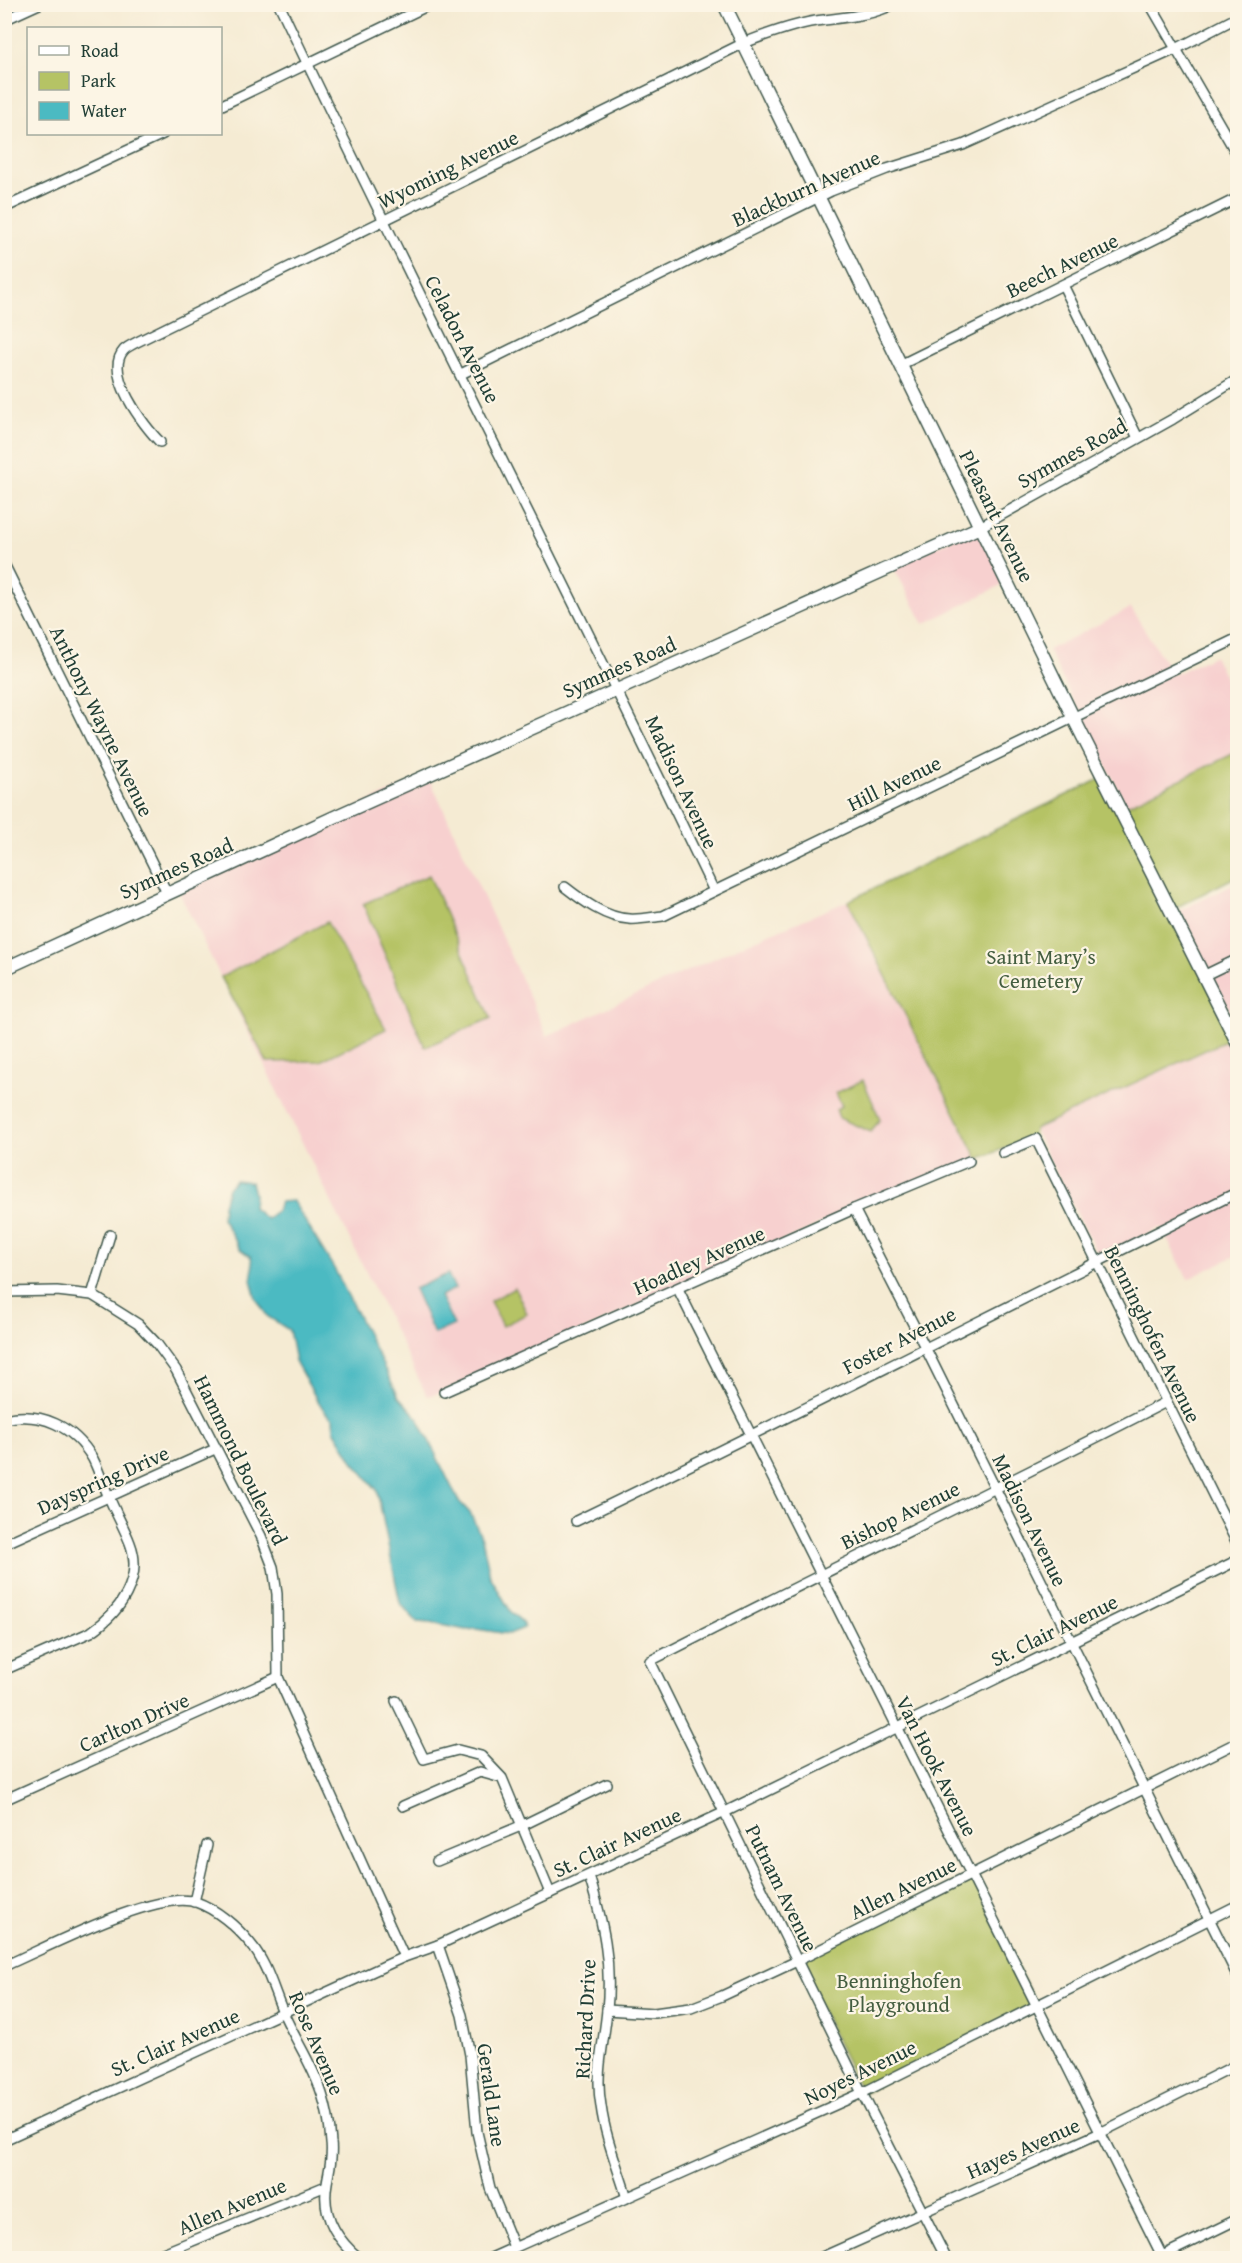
<svg xmlns="http://www.w3.org/2000/svg" width="1242" height="2263" font-family="'Gentium Book Plus',serif">
  <style>
    .built { fill: #f7d0cf }
    .green { fill: #b5c365; stroke: #6a804c; stroke-width: 1.5 }
    .water { fill: #4bbac2; stroke: #357c7b; stroke-width: 1.5 }
    .lines { fill: none; stroke-linecap: round; stroke-linejoin: round }
    .minor-casing { stroke: #3f574c; stroke-width: 12 }
    .major-casing { stroke: #3f574c; stroke-width: 15 }
    .minor { stroke: #fff; stroke-width: 9 }
    .major { stroke: #fff; stroke-width: 12 }
    .labels { text-anchor: middle; dominant-baseline: central; stroke-width: 4.5; stroke-linejoin: round; paint-order: stroke }
    .street-label { font-size: 21px; fill: #1f3d34; stroke: #fcf5e5 }
    .park-label { font-size: 21px; fill: #445e40; stroke: #fcf5e5 }
  </style>
  <rect width="100%" height="100%" fill="#fcf5e5"/>
  <filter id="ink" filterUnits="userSpaceOnUse"><feTurbulence type="fractalNoise" baseFrequency=".0167" numOctaves="2"/><feDisplacementMap in="SourceGraphic" scale="12" xChannelSelector="R" yChannelSelector="G"/><feConvolveMatrix kernelMatrix="1 2 1 2 8 2 1 2 1" color-interpolation-filters="sRGB"/></filter>
  <filter id="wash" filterUnits="userSpaceOnUse"><feTurbulence type="fractalNoise" baseFrequency=".008" numOctaves="4" result="noise"/><feDisplacementMap in="SourceGraphic" scale="24" xChannelSelector="R" yChannelSelector="G"/><feGaussianBlur stdDeviation="1.35" result="paint"/><feColorMatrix in="noise" values="0 0 0 0 0 0 0 0 0 0 0 0 0 0 0 0 0 1.4 0 .05"/><feComposite in="paint" operator="in"/></filter>
  <g filter="url(#wash)">
    <rect width="100%" height="100%" fill="#f5ebd3"/>
    <g class="built">
      <path d="M980,527L1008,582L924,624L893,566Z"/>
      <path d="M1131,608L1173,675L1214,656L1237,701V752L1126,805L1048,650Z"/>
      <path d="M428,775L547,1036L741,946L848,901L978,1159L854,1209L444,1392L427,1396L177,888Z"/>
      <path d="M1237,883V1025L1179,911Z"/>
      <path d="M1237,1035V1255L1188,1279L1161,1227L1100,1258L1034,1129Z"/>
    </g>
    <g class="green">
      <path d="M1237,752V876L1171,910L1234,1037L1034,1129L1033,1137L978,1159L848,901L1104,777L1121,808Z"/>
      <path d="M429,875L491,1018L425,1047L363,904Z"/>
      <path d="M327,922L386,1029L320,1061L267,1062L221,977Z"/>
      <path d="M863,1080L880,1119L871,1132L839,1118L836,1109L842,1106L836,1093Z"/>
      <path d="M515,1288L527,1314L502,1326L490,1301Z"/>
      <path d="M971,1875L1036,2005L862,2093L797,1961Z"/>
    </g>
    <g class="water">
      <path d="M235,1180L251,1182L254,1194L253,1208L266,1219L277,1210L280,1202L293,1201L335,1270L399,1397L418,1418L458,1500L470,1513L482,1538L490,1576L511,1612L522,1622L524,1628L509,1634L476,1629L466,1630L431,1623L417,1622L400,1603L377,1490L353,1461L334,1430L333,1419L326,1413L316,1398L295,1361L289,1330L267,1316L256,1298L251,1280L253,1268L251,1257L240,1249L222,1218L223,1205L228,1188Z"/>
      <path d="M448,1274L455,1289L440,1296L454,1325L434,1334L414,1289Z"/>
    </g>
  </g>
  <g filter="url(#ink)">
    <g class="lines">
      <g class="minor-casing">
        <g id="minor">
          <path d="M279,4C420,302 572,594 714,891"/>
          <path d="M1150,4L1238,156"/>
          <path d="M4,20L39,4"/>
          <path d="M220,106L431,4"/>
          <path d="M4,208L163,134"/>
          <path d="M1063,285L1138,438"/>
          <path d="M902,364L1238,198"/>
          <path d="M461,374L831,191L887,169L963,145L1176,49L1238,17"/>
          <path d="M160,442C144,426 103,373 124,350C127,347 133,344 137,342L744,43C767,34 791,25 816,21C843,17 869,17 894,4"/>
          <path d="M980,527L1173,419L1238,379"/>
          <path d="M4,564L167,893"/>
          <path d="M565,887C583,901 606,918 629,919C640,920 652,917 663,916L1238,638"/>
          <path d="M1203,976L1238,959"/>
          <path d="M1003,1153L1036,1139L1238,1545"/>
          <path d="M854,1209L925,1347L1238,1977"/>
          <path d="M678,1289L1163,2258"/>
          <path d="M4,1292L57,1291L92,1295L138,1324L157,1344L176,1370L261,1536L273,1567L277,1594L278,1677L404,1957"/>
          <path d="M92,1295L110,1235"/>
          <path d="M444,1392L854,1209L969,1161"/>
          <path d="M4,1419C41,1411 74,1426 93,1459C99,1471 103,1485 109,1497C115,1512 124,1527 130,1543C144,1579 119,1613 91,1632L4,1670"/>
          <path d="M576,1521C798,1414 1017,1301 1238,1192"/>
          <path d="M4,1544L215,1449"/>
          <path d="M396,1701L424,1759L458,1750L481,1756L502,1778L550,1893"/>
          <path d="M4,1800L278,1677"/>
          <path d="M403,1806L480,1772L498,1777"/>
          <path d="M437,1861L523,1825L607,1784"/>
          <path d="M589,1876C603,1922 612,1962 607,2010C604,2043 595,2073 601,2106C605,2137 618,2168 627,2198"/>
          <path d="M194,1902L207,1845"/>
          <path d="M438,1945L462,2015L470,2055L477,2132L490,2188L514,2247"/>
          <path d="M4,1966C44,1949 157,1889 196,1902C216,1909 236,1926 250,1943C267,1963 273,1989 283,2012C295,2040 313,2065 322,2094C327,2109 330,2127 331,2143C333,2157 329,2170 327,2183C321,2215 336,2239 359,2258"/>
          <path d="M607,2010L654,2013L691,2008L722,1996L797,1961L1238,1742"/>
          <path d="M4,2140L404,1957L438,1945L725,1812L1238,1560"/>
          <path d="M151,2258L326,2186"/>
          <path d="M491,2258L862,2093L1238,1905"/>
          <path d="M820,2258L1100,2133L1238,2064"/>
          <path d="M946,2258L862,2093L650,1661C822,1573 995,1490 1166,1402"/>
          <path d="M1158,2258L1238,2219"/>
        </g>
      </g>
      <g class="major-casing">
        <g id="major">
          <path d="M724,4L1073,717L1238,1044"/>
          <path d="M4,969L341,814L980,527"/>
        </g>
      </g>
      <use href="#minor" class="minor"/>
      <use href="#major" class="major"/>
    </g>
  </g>
  <g class="labels">
    <g class="street-label">
      <text transform="translate(448 169) rotate(-26)">Wyoming Avenue</text>
      <text transform="translate(806 188) rotate(-24)">Blackburn Avenue</text>
      <text transform="translate(1062 265) rotate(-26)">Beech Avenue</text>
      <text transform="translate(463 339) rotate(63)">Celadon Avenue</text>
      <text transform="translate(1072 453) rotate(-29)">Symmes Road</text>
      <text transform="translate(997 516) rotate(64)">Pleasant Avenue</text>
      <text transform="translate(619 667) rotate(-24)">Symmes Road</text>
      <text transform="translate(102 721) rotate(64)">Anthony Wayne Avenue</text>
      <text transform="translate(682 782) rotate(65)">Madison Avenue</text>
      <text transform="translate(894 783) rotate(-26)">Hill Avenue</text>
      <text transform="translate(176 868) rotate(-24)">Symmes Road</text>
      <text transform="translate(699 1260) rotate(-24)">Hoadley Avenue</text>
      <text transform="translate(1153 1334) rotate(64)">Benninghofen Avenue</text>
      <text transform="translate(899 1340) rotate(-27)">Foster Avenue</text>
      <text transform="translate(241 1460) rotate(64)">Hammond Boulevard</text>
      <text transform="translate(103 1480) rotate(-24)">Dayspring Drive</text>
      <text transform="translate(900 1515) rotate(-26)">Bishop Avenue</text>
      <text transform="translate(1030 1520) rotate(64)">Madison Avenue</text>
      <text transform="translate(1054 1630) rotate(-26)">St. Clair Avenue</text>
      <text transform="translate(134 1722) rotate(-24)">Carlton Drive</text>
      <text transform="translate(937 1766) rotate(63)">Van Hook Avenue</text>
      <text transform="translate(617 1842) rotate(-25)">St. Clair Avenue</text>
      <text transform="translate(782 1888) rotate(64)">Putnam Avenue</text>
      <text transform="translate(903 1888) rotate(-26)">Allen Avenue</text>
      <text transform="translate(585 2019) rotate(-87)">Richard Drive</text>
      <text transform="translate(175 2042) rotate(-24)">St. Clair Avenue</text>
      <text transform="translate(317 2043) rotate(67)">Rose Avenue</text>
      <text transform="translate(860 2072) rotate(-26)">Noyes Avenue</text>
      <text transform="translate(492 2095) rotate(82)">Gerald Lane</text>
      <text transform="translate(1023 2148) rotate(-24)">Hayes Avenue</text>
      <text transform="translate(232 2206) rotate(-23)">Allen Avenue</text>
    </g>
    <g class="park-label">
      <text x="1041" y="956">Saint Mary’s<tspan x="1041" dy="24">Cemetery</tspan></text>
      <text x="899" y="1980">Benninghofen<tspan x="899" dy="24">Playground</tspan></text>
    </g>
  </g>
  <rect width="1242" height="2263" fill="none" stroke="#fcf5e5" stroke-width="24"/>
  <rect x="27" y="27" width="195" height="108" fill="#fcf5e5" stroke="#a4ab9e" stroke-width="1.5"/>
  <rect x="39" y="46" width="30" height="9" fill="#ffffff" stroke="#a4ab9e" stroke-width="1.5"/>
  <text x="81" y="57" font-size="18" fill="#1f3d34">Road</text>
  <rect x="39" y="72" width="30" height="18" fill="#b5c365" stroke="#a4ab9e" stroke-width="1.5"/>
  <text x="81" y="87" font-size="18" fill="#1f3d34">Park</text>
  <rect x="39" y="102" width="30" height="18" fill="#4bbac2" stroke="#a4ab9e" stroke-width="1.5"/>
  <text x="81" y="117" font-size="18" fill="#1f3d34">Water</text>
</svg>
